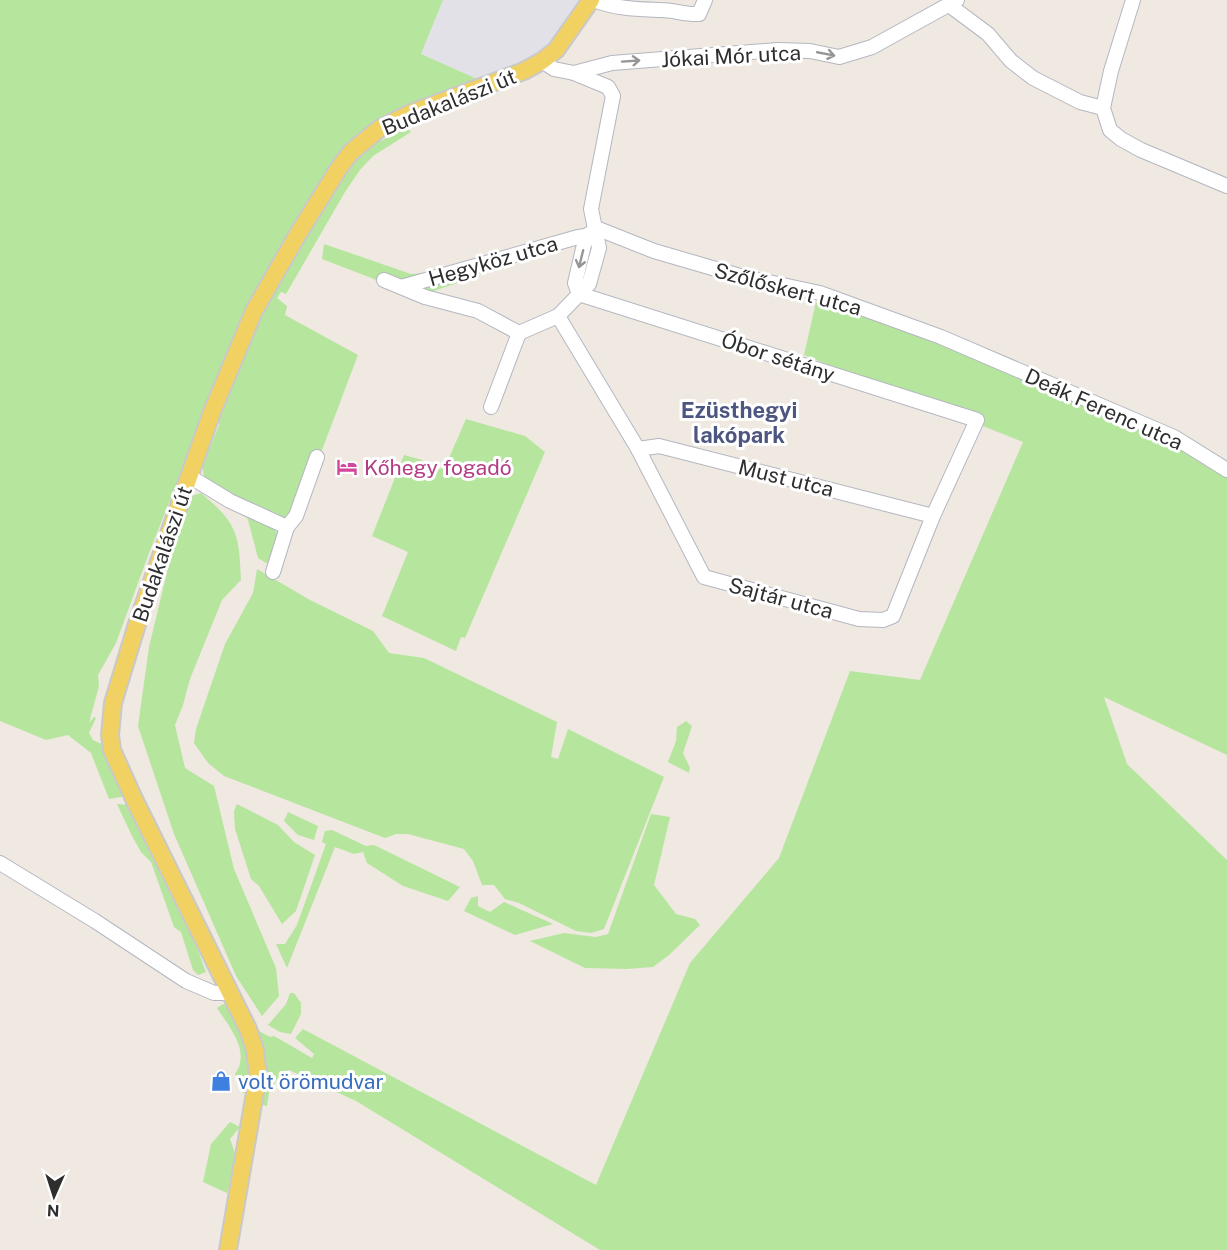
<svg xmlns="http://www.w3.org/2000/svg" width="1227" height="1250" font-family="'Public Sans',sans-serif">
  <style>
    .industrial { fill: #e3e1e8 }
    .green { fill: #b6e59e }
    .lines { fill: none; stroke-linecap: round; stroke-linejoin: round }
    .minor-casing { stroke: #b4b7c1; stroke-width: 16 }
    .major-casing { stroke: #c9c9c9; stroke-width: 20 }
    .minor { stroke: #fff; stroke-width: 14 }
    .major { stroke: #f2d163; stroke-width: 16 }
    .oneway { stroke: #969696 }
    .labels { text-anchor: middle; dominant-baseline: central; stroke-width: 6; stroke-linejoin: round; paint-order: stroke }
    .street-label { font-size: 21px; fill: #2e2e2e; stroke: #fff }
    .hotel-label { font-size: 21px; fill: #b23c85; stroke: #fff; text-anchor: start }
    .shop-label { font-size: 21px; fill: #366cbe; stroke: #fff; text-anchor: start }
    .neighbourhood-label { font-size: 22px; font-weight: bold; fill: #4d5680; stroke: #fff }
  </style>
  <rect width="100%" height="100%" fill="#efe9e1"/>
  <path class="industrial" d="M443,0H602L572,42L537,75L500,89L421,54Z"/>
  <g class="green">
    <path d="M0,0H443L421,54L500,89L383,134L377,143L407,127L411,132L373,156L360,170L345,192L286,294L281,292L277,298L287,306L285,315L358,355L322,450L313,456L291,519L285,521L205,480L202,466L219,425V417L264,311L269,304L245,311L149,553L116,643L98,675L99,686L89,723L94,717L96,718L89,733L93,740L104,745L127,796L109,799L91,753L68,735L46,740L0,721Z"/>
    <path d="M324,244L411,274L425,273L482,259L486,273L425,294L381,286L374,279L322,259Z"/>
    <path d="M816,302L979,354L1207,458L1227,473V755L1104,697L1127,764L1227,860V1250H600L356,1101L289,1070L281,1073L269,1093L267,1106L260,1104L257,1033L259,1031L270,1037L274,1036L312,1058L314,1054L295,1038L303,1029L596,1185L690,963L779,858L850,671L920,680L1023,442L804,355Z"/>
    <path d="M466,419L525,436L545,452L465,638L461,637L456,651L382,616L408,552L372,536L404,455L422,460L428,473L445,467Z"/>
    <path d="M201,493C238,524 239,534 241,580L222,600L190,679L183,705L175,725L185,768L214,786L234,869L276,968L279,996L262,1016L236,976L174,834L138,726L149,647L175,539L191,496Z"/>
    <path d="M243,511L269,523L278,534L271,562L266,563L258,558L248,520Z"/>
    <path d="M257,569L310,600L373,631L389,653L424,658L557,722L551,757L558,759L568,729L664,777L604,929L591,933L576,931L519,903L505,899L494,885H482L473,861L464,849L408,834H396L385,838L224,776L208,763L194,743L196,729L225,644L253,593Z"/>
    <path d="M686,721L692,726L683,753L690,768L689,773L668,762L676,741L677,727Z"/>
    <path d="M117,804L130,805L189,927L206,972L198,975L193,970L181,932L174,927L151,862L141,852L132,836Z"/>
    <path d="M237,804L278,825L294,842L315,855L296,911L282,924L259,886L251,879L235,829L234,811Z"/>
    <path d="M288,812L318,826L314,840L298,835L284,821Z"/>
    <path d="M651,814L670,817L654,885L676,914L695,919L700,925L669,955L653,967L627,969L585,968L530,941L564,933L596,937L608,934Z"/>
    <path d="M332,830L366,846L374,845L460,887L448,901L403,886L367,863L363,852L354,854L335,847L287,968L276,944H285L297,925L326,844L322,842L325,831Z"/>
    <path d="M478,896V906L490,912L504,902L553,924L515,935L464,911L471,898Z"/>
    <path d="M290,993H294L301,1003V1014L291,1034L280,1032L268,1025L286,1004Z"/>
    <path d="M223,1004L235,1013L249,1057V1089L246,1093H243L235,1074C251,1052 230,1028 217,1008Z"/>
    <path d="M230,1122L240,1127L230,1139L237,1159L227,1193L203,1182L211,1144Z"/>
  </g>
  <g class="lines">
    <g class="minor-casing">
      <g id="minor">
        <path d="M594,0C615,9 639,9 661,10C674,10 686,15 699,14L705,0"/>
        <path d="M1133,0L1111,71L1103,108L1110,130L1121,139L1141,150L1227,186"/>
        <path d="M949,5L988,34L1011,61L1033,78L1080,102L1103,108"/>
        <path d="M542,61L554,69L574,73L608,87L613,96L591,209L599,248L589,284L558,316L638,449L704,577L859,619L883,620L893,616L933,516L977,420L579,294"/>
        <path d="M574,73L612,63L778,50L810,51L839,57L872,47L957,0"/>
        <path d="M596,228L654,251L740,276L820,293L941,337L1174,437L1227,470"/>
        <path d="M384,280L425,297L478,311L519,333L558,316"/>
        <path d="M401,287L578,237L586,236"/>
        <path d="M579,294L575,283L586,236L592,232"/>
        <path d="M491,407L519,333"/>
        <path d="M638,449L659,446L933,516"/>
        <path d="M189,476L230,501L287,527L296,516L317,457"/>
        <path d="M273,572L287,527"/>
        <path d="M0,863L95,921L186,981L214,993H231"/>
      </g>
    </g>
    <g class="major-casing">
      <path id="major" d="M228,1250L258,1075L255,1050L248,1029L134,799L112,750L110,735L113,703L138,621L212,412L254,311L298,234L339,168L351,152L379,129L411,113L524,71L542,61L556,50L591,0"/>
    </g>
    <use href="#minor" class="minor"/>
    <use href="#major" class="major"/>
  </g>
  <defs><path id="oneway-shaft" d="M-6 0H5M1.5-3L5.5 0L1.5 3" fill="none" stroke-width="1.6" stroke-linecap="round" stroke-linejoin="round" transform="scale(1.5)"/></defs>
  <g class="oneway">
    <use href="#oneway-shaft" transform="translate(826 54) rotate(11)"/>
    <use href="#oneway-shaft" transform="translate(631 61) rotate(-4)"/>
    <use href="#oneway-shaft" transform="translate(581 259) rotate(104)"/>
  </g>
  <defs>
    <g id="hotel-bare" transform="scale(1.62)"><path d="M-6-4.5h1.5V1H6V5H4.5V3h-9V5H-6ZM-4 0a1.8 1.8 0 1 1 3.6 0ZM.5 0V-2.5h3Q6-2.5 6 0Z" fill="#d1479c" stroke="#fff" stroke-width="2.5" paint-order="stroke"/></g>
    <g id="shop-bare" transform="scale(1.62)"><path d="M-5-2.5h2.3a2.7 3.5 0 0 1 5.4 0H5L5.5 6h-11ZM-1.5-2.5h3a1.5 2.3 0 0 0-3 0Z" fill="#3f7fe0" stroke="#fff" stroke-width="2.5" paint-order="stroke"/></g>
  </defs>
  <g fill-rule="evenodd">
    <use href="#hotel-bare" x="347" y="467"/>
    <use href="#shop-bare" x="221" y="1081"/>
  </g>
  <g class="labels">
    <g class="street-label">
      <text transform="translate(731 56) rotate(-3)">Jókai Mór utca</text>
      <text transform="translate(449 102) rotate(-22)">Budakalászi út</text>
      <text transform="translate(493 261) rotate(-16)">Hegyköz utca</text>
      <text transform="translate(788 289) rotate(15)">Szőlőskert utca</text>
      <text transform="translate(778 357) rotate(18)">Óbor sétány</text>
      <text transform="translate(1104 409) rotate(24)">Deák Ferenc utca</text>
      <text transform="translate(786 478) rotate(14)">Must utca</text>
      <text transform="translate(162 554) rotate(-71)">Budakalászi út</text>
      <text transform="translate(781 598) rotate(15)">Sajtár utca</text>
    </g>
    <g class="hotel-label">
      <text x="364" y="467">Kőhegy fogadó</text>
    </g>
    <g class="shop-label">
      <text x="238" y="1081">volt örömudvar</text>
    </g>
    <g class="neighbourhood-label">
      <text x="739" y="410">Ezüsthegyi<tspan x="739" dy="25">lakópark</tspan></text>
    </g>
  </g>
  <g transform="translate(54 1196) rotate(183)" stroke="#ffffff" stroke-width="4.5" paint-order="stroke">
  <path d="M0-4.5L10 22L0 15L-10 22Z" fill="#2e2e2e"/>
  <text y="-9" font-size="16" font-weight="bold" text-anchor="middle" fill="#2e2e2e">N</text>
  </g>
</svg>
